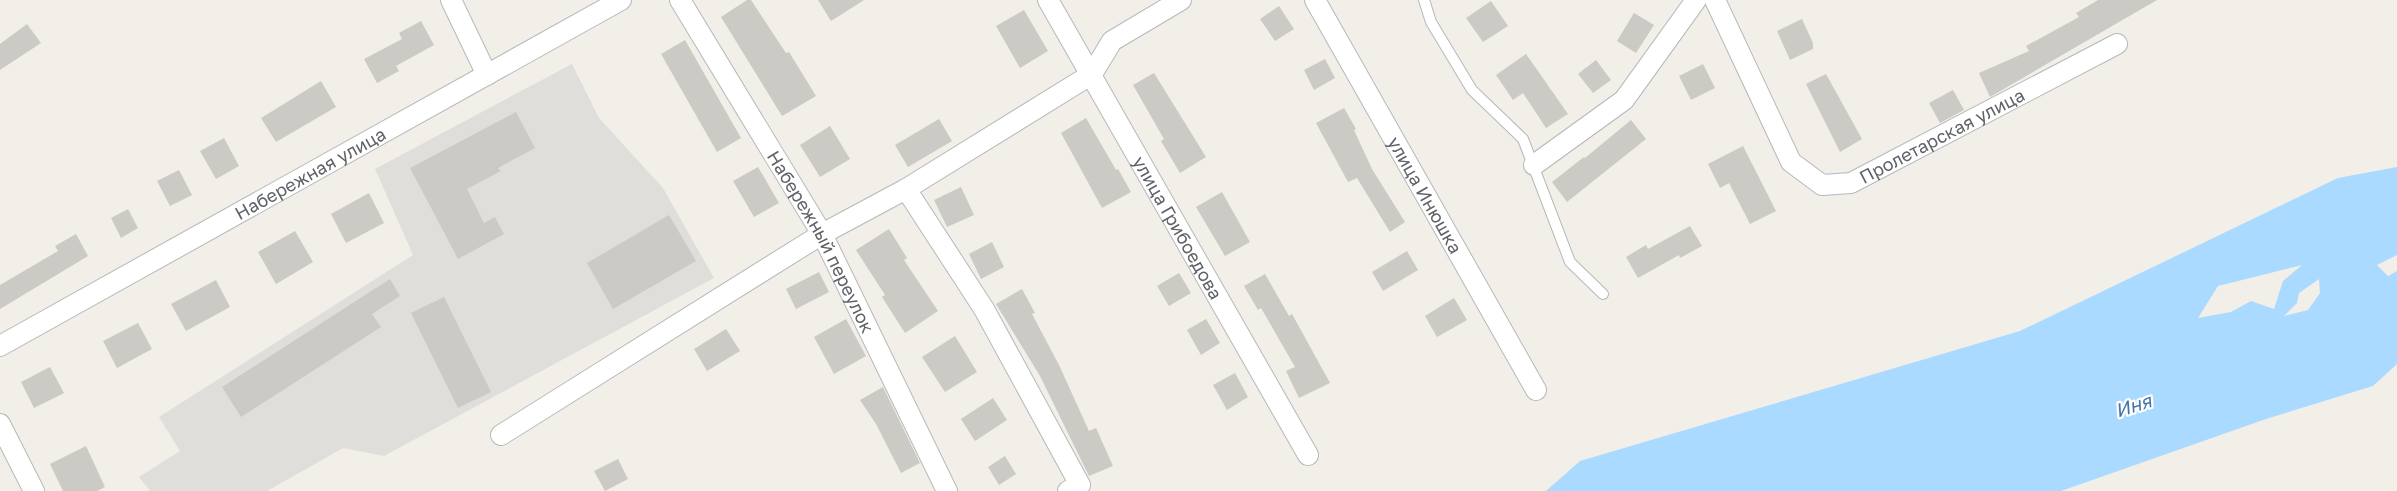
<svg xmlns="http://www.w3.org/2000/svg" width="2397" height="491" font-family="'Golos Text',sans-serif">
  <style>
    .industrial { fill: #e0deda }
    .water { fill: #aadaff; fill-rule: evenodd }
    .building { fill: #cccac5 }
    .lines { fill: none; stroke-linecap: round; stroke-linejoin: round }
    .service-casing { stroke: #b5b8bc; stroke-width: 12 }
    .minor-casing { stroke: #b5b8bc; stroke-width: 22 }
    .service { stroke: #fff; stroke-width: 10 }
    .minor { stroke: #fff; stroke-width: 20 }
    .labels { text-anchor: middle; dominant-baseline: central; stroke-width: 4.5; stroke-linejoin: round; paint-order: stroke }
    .street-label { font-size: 18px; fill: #5f6368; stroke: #fff }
    .water-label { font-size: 19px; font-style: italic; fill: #4174aa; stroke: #fff }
  </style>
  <rect width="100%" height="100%" fill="#f1efe8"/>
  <path class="industrial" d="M572,64L599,118L663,188L714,278L384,456L343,448L267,491H150L139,477L180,451L159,417L413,255L375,169Z"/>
  <path class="water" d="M2397,167V255L2377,265L2388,276L2397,271V364L2373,386L2266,419L2061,491H1546L1580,461L2020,331L2338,178ZM2302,265L2283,281L2274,309L2251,301L2231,312L2198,318L2218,286ZM2319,279L2320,293L2308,310L2284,316L2297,303L2299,293Z"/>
  <g class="building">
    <path d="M747,0H751L786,53L789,52L816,96L782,116L721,17Z"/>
    <path d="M818,0H864L831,21Z"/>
    <path d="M2098,0H2157L1990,97L1979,73L2029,51L2026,46L2079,17L2076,13Z"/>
    <path d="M1491,1L1508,26L1483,42L1466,18Z"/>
    <path d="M1279,6L1294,29L1275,41L1260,19Z"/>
    <path d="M1024,10L1048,51L1020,68L996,26Z"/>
    <path d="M1634,13L1654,25L1636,53L1617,41Z"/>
    <path d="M1802,19L1813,43V49L1790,60L1777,31Z"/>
    <path d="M421,21L434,45L396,66L399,71L377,83L364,59L402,39L399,33Z"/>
    <path d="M27,24L41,43L0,70V44Z"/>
    <path d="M685,40L741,138L717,152L661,54Z"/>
    <path d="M1526,54L1568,114L1546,128L1523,93L1513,100L1496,75Z"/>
    <path d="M1325,59L1335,78L1314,90L1304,70Z"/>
    <path d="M1596,60L1611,80L1593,93L1578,74Z"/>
    <path d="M1703,64L1715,88L1691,100L1679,76Z"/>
    <path d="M1154,73L1206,157L1180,173L1161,141L1164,139L1133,85Z"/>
    <path d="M1826,74L1862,139L1840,152L1806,84Z"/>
    <path d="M321,81L336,107L276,142L261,118Z"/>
    <path d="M1953,90L1964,110L1940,123L1929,103Z"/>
    <path d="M1344,108L1356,129L1354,130L1372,169L1405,222L1390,232L1357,178L1348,182L1316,123Z"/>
    <path d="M516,112L535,148L498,168L501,171L467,189L484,223L495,217L504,234L458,259L410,168Z"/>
    <path d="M1086,118L1116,170L1118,169L1131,192L1102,208L1061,133Z"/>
    <path d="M939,119L952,141L908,167L895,145Z"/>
    <path d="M1631,120L1646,139L1567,202L1552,182L1584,157L1585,158Z"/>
    <path d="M830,126L850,159L820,177L800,145Z"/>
    <path d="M224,138L239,166L216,179L200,151Z"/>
    <path d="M1743,146L1776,211L1750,224L1729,183L1720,188L1708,164Z"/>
    <path d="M758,167L779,203L754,217L733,181Z"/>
    <path d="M179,170L192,195L170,206L157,181Z"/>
    <path d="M961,187L974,215L947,227L934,200Z"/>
    <path d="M1222,192L1250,242L1225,256L1196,207Z"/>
    <path d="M369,193L384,223L346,243L331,214Z"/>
    <path d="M128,209L138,228L121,238L111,218Z"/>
    <path d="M669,215L696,261L613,309L587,263Z"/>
    <path d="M1690,226L1702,246L1680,258L1679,255L1638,278L1626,257L1646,245L1648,249Z"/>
    <path d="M889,229L907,258L904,260L938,311L905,333L882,297L885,295L856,250Z"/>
    <path d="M295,231L313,262L276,284L258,252Z"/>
    <path d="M76,234L88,256L0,309V285L58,251L55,246Z"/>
    <path d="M992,242L1004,267L981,279L969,254Z"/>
    <path d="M1407,251L1418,270L1383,291L1372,272Z"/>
    <path d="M819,272L829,292L796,309L786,289Z"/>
    <path d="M1179,273L1191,293L1169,306L1157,286Z"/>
    <path d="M1265,274L1289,316L1292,314L1330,383L1299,398L1286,371L1295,367L1261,308L1258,310L1244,286Z"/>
    <path d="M390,279L400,296L372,314L381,327L241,417L222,387Z"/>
    <path d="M216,280L230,307L186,331L171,304Z"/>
    <path d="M1022,289L1035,313L1032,314L1059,365L1089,431L1096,428L1113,466L1089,476L1040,376L996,304Z"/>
    <path d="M444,297L491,392L458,408L411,313Z"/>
    <path d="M1454,298L1467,320L1437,337L1425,316Z"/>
    <path d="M846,319L866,356L834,374L814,337Z"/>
    <path d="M1206,319L1220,343L1201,355L1187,330Z"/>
    <path d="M138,323L152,349L117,368L103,341Z"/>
    <path d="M726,329L740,351L707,371L694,349Z"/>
    <path d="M955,336L977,372L945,392L922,357Z"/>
    <path d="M50,367L64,393L34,408L21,382Z"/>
    <path d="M1235,373L1248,397L1227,410L1213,385Z"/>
    <path d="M883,387L920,463L901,473L876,424L860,400Z"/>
    <path d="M993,398L1007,420L975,441L961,419Z"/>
    <path d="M86,446L105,487L97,491H63L50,464Z"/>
    <path d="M1005,456L1016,474L999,485L988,467Z"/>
    <path d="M618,459L628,479L605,491L594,471Z"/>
  </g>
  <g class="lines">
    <g class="service-casing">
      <path id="service" d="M1424,0L1431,22L1472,90L1523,139L1570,262L1603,294"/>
    </g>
    <g class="minor-casing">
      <g id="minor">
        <path d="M451,0L487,75"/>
        <path id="s1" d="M680,0L822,234L947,491"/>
        <path id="s2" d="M1048,0L1308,455"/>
        <path id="s3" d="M1315,0L1536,390"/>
        <path id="s4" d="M1715,0L1791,162L1822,185L1851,183L2117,44"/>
        <path d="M1534,165L1624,100L1696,0"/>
        <path d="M906,189L984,309L1080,485L1068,491"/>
        <path id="s5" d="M0,346L621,0"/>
        <path d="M0,424L34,491"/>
        <path d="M501,435L822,234L906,189L1092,74L1112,41L1181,0"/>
      </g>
    </g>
    <use href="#service" class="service"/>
    <use href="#minor" class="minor"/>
  </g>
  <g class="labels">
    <g class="street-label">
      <text stroke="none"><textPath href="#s4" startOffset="349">Пролетарская улица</textPath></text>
      <text stroke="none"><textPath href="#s5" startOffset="355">Набережная улица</textPath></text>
      <text stroke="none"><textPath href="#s3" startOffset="224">улица Инюшка</textPath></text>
      <text stroke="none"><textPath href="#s2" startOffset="262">улица Грибоедова</textPath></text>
      <text stroke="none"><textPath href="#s1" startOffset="280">Набережный переулок</textPath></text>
    </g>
    <g class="water-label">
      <text transform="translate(2133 405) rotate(-18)">Иня</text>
    </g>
  </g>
</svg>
